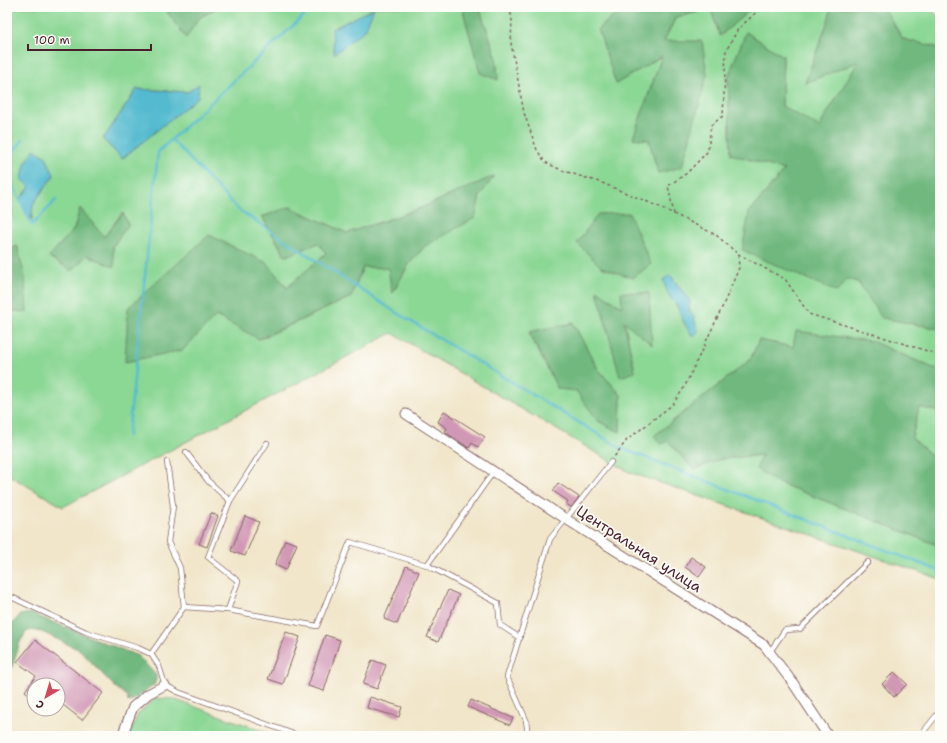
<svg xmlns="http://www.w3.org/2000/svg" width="947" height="743" font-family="'Shantell Sans',sans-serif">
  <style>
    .green { fill: #8bd794; stroke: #6a7b60; fill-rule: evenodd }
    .forest { fill: #70b87e; stroke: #5d6c54 }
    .water { fill: #52bacf; stroke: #4e6c7d }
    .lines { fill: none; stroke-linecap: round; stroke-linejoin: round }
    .stream { stroke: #52bacf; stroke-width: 2.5 }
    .building { fill: #d198b5 }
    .service-casing { stroke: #846563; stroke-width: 6 }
    .minor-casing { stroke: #846563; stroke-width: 11 }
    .path { stroke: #846563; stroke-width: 1.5; stroke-dasharray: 3 3; stroke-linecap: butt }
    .service { stroke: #fff; stroke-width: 4.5 }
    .minor { stroke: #fff; stroke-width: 9 }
    .labels { text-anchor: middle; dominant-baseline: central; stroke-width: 3.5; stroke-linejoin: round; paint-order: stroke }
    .street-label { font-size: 15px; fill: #4a1f2b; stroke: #fdfcf7 }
  </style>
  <rect width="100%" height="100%" fill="#fdfcf7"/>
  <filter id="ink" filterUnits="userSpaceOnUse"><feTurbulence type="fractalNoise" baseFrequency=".025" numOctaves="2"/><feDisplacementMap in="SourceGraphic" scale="8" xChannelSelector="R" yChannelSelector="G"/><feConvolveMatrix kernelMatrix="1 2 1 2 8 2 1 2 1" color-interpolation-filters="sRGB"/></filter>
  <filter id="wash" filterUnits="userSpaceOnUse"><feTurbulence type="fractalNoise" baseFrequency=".012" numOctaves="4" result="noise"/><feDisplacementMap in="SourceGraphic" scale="16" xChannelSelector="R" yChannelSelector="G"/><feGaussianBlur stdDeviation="0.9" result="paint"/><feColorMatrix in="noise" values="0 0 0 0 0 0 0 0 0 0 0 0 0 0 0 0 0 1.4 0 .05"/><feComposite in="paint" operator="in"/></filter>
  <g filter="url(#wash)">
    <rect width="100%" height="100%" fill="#f1e6ca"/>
    <g class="green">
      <path d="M7,7H173L168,12L199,18L219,7H462L480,72L498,79L496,56L479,7H625L598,29L662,56L633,138L649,140L658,173L664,41L676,17L698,12V7H710L720,36L753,7H831L829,18L805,83L859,61L819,127L782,106L783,56L746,32L728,77L731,154L784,170L749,213L847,279L858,282L883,318L940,329V371L871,341L793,347L759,340L750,360L654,436L668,441L694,470L720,459L762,455L777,482L940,546V579L629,472L392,333L63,507L7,474V293L13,311L18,246L7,251ZM198,85L122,159L103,139L137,89L188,92ZM54,175L33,204L32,220L20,199L30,187ZM493,177L480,196L474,218L425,246L409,264L393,293L388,268L363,267L351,297L260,339L216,316L267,263L287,288L326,253L319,243L285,256L262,217L290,207L347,233L396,217L428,205ZM122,213L128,225L113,246L114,266L86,255L49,257L74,229L104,237ZM670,275L690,301L689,310L694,318L693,336L684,323L677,306L668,294ZM597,291L622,307L652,345L624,320L635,372L620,376ZM573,323L598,369L621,395L620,432L598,421L576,390L558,389L529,333Z"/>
      <path d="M883,7H929L940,18V48L903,39Z"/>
      <path d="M919,407L940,412V463L912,438Z"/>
      <path d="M156,698L173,699L277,736H129L138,714Z"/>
    </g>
    <g class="forest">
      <path d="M173,7H219L199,18L186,38L167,12Z"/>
      <path d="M462,7H479L496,56L498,80L480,73Z"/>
      <path d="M625,7H698L699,12L676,17L664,41H702L707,75L682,167L658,173L649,140L633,138L662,56L616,84L598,29Z"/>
      <path d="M710,7H753L720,36Z"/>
      <path d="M831,7H883L903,39L940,48V329L882,318L858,282L847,279L837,292L742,250L749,213L784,170L731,154L728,77L746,32L783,56L782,106L819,127L858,62L805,83L829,18Z"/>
      <path d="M494,176L480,196L475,218L425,246L409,264L392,293L388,268L363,267L351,297L259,339L216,316L183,350L125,362L128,308L209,235L267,263L287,288L326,253L318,243L286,256L262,217L289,207L347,233L396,217L428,205Z"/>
      <path d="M80,208L104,237L123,213L128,225L113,246L114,267L87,255L72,271L49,257L74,229Z"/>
      <path d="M629,213L651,264L633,278L601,267L577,243L598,214Z"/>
      <path d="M17,246L25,277L27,312L13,311L7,293V251Z"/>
      <path d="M597,290L622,307L621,292L649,293L652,345L624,321L635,372L620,377Z"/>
      <path d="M573,323L598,369L621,395L620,432L598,421L576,391L558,389L529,332Z"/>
      <path d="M796,331L871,341L940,371V412L919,407L912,438L940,463V546L777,482L756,469L762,455L720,459L694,470L668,441L661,444L654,436L750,360L759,340L793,347Z"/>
      <path d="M30,613L138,656L156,675V680L154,685L133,700L128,702L127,696L114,686L80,650L42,632L31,630L26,632L20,642L12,667L7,677V630L20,615Z"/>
    </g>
    <g class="water">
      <path d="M374,8L365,30L334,54L332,29Z"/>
      <path d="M199,84L198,97L122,159L103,139L137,89L188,92Z"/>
      <path d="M34,149L46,157L54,175L33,204L31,221L20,199L30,187L22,179L25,164Z"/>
      <path d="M670,275L690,301L689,310L694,318L698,331L693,337L684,323L677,306L668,294L663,280Z"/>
    </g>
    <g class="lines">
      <g class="stream">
        <path d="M172,140L239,210L397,313L621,448L940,571"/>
        <path d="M7,161L23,139"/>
        <path d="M7,173L32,225L56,200"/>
        <path d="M7,189L12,184"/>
        <path d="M128,436L158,152L313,7"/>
      </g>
    </g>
    <g id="blocks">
      <g class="building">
        <path d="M444,411L485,437L478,447L472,443L469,448L445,432L447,428L438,422Z"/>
        <path d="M558,483L579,497L571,507L566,504L568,501L553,491Z"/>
        <path d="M211,513L218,516L207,547L199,544Z"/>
        <path d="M245,516L259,522L245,556L231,551Z"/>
        <path d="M285,540L297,544L286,570L275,565Z"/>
        <path d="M691,557L706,567L699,577L685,567Z"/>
        <path d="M406,566L419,572L397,624L384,619Z"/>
        <path d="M448,590L459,595L438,642L427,637Z"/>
        <path d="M286,632L300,637L283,684L268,679Z"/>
        <path d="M325,635L340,640L324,691L308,686Z"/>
        <path d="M35,640L103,693L82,720L58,701V685H34V698L25,691L36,676L17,662Z"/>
        <path d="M372,660L386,665L377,689L363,684Z"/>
        <path d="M894,672L907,684L894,697L882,684Z"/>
        <path d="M370,697L402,707L399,717L367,708Z"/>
        <path d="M471,700L513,718L510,725L468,707Z"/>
      </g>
    </g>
  </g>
  <g filter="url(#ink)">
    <use href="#blocks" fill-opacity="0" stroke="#846563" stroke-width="1"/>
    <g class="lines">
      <g class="service-casing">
        <g id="service">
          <path d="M186,452L208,481L230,501"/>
          <path d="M167,462L173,506L168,542L180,568L184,607"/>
          <path d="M494,471L427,565L498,603L500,625L520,638"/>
          <path d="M7,595L86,632L138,648L151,654L159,666L165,685L178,692L299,736"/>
          <path d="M228,610L317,626L350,542L427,565"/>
          <path d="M769,653L785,630L800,629L868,562"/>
          <path d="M151,654L184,607L228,610L238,581L208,557L230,501L267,443"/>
          <path d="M528,736L526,720L507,677L550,539L611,462"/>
          <path d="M920,736L940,711"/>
        </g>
      </g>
      <g class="minor-casing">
        <g id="minor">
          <path d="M406,414L566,519L764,645L793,683L828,736"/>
          <path d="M122,736L133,707L148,694L165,685"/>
        </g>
      </g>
      <g class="path">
        <path d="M509,7L512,18L511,43L524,113L537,150L545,162L561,170L602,183L660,207L716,235L738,254L739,268L721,310L684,388L672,405L627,440L614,457"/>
        <path d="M674,214L668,186L687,173L708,151L711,125L723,116L726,51L738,29L762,7"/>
        <path d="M738,254L785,279L809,314L940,355"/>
      </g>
      <use href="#service" class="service"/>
      <use href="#minor" class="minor"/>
    </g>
  </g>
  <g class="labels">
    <g class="street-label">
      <text transform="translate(639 549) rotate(33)">Центральная улица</text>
    </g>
  </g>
  <rect width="947" height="743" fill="none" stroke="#fdfcf7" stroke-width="24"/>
  <g transform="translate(46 697) rotate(218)"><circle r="19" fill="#fdfcf7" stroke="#b5a4a5"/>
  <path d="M0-3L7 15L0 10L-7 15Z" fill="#d1495b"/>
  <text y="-6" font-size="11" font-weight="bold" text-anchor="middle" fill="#4a1f2b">С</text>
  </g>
  <path d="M28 44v6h123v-6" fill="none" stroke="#4a1f2b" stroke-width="2"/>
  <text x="34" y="44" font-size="12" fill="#4a1f2b" stroke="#fdfcf7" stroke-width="3" paint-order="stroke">100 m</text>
</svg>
